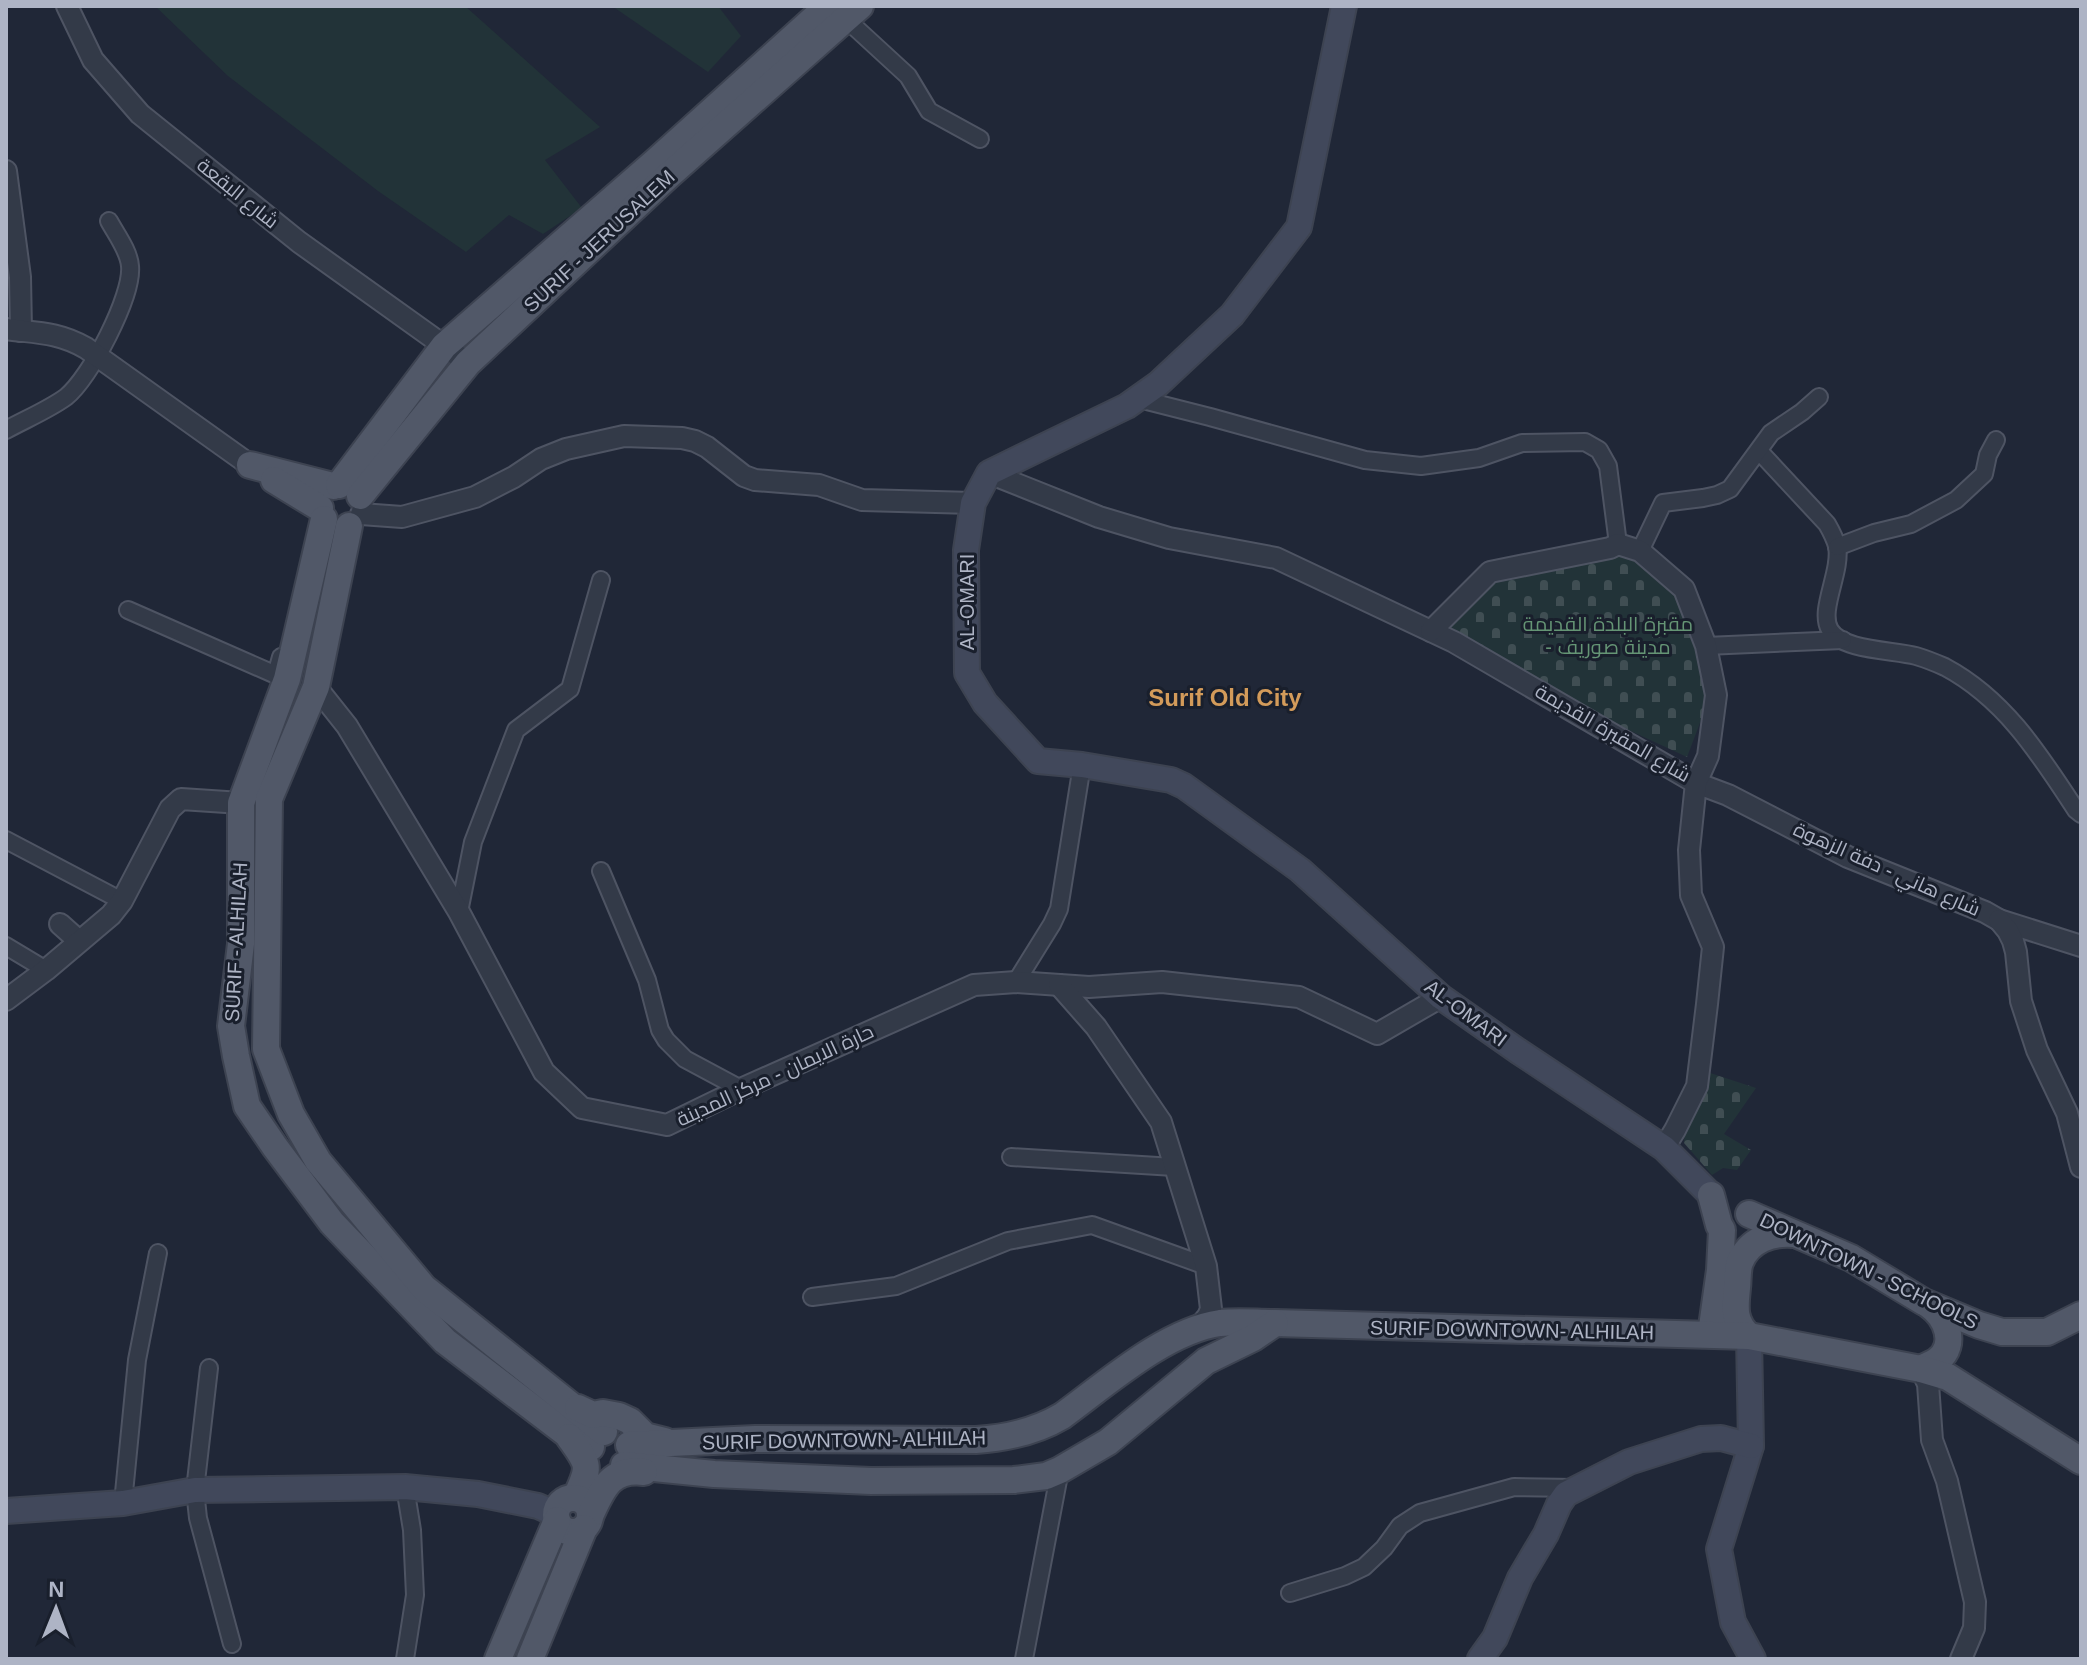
<svg xmlns="http://www.w3.org/2000/svg" width="2087" height="1665" font-family="Arial,Cairo,sans-serif">
  <style>
    .grass { fill: #223338 }
    .cemetery { fill: url(#cemetery-stones) }
    .lines { fill: none; stroke-linecap: round; stroke-linejoin: round }
    .minor-casing { stroke: #4e5463; stroke-width: 20 }
    .tertiary-casing { stroke: #4e5463; stroke-width: 24 }
    .secondary-casing { stroke: #3d4351; stroke-width: 28 }
    .primary-casing { stroke: #3d4351; stroke-width: 30 }
    .minor { stroke: #333a48; stroke-width: 16 }
    .tertiary { stroke: #333a48; stroke-width: 20 }
    .secondary { stroke: #41485b; stroke-width: 24 }
    .primary { stroke: #515868; stroke-width: 26 }
    .labels { text-anchor: middle; dominant-baseline: central; stroke-width: 6; stroke-linejoin: round; paint-order: stroke }
    .street-label { font-size: 20px; fill: #aeb4c5; stroke: #191f2c }
    .park-label { font-size: 20px; fill: #659575; stroke: #191f2c }
    .quarter-label { font-size: 24px; font-weight: bold; fill: #d39b5a; stroke: #191f2c }
  </style>
  <defs>
    <pattern id="cemetery-stones" width="16" height="16" patternUnits="userSpaceOnUse" patternTransform="scale(2)"><rect width="16" height="16" fill="#223338"/><path d="M2 7V4a2 2 0 0 1 4 0v3zM10 15v-3a2 2 0 0 1 4 0v3z" fill="#404e53"/></pattern>
  </defs>
  <rect width="100%" height="100%" fill="#202737"/>
  <g class="grass">
    <path d="M155,6H465L600,127L545,160L582,208L543,234L509,215L466,252L378,191L228,76Z"/>
    <path d="M612,6H718L741,36L708,72Z"/>
  </g>
  <g class="cemetery">
    <path d="M1628,553L1679,593L1693,627L1709,699L1687,757L1432,639L1492,579Z"/>
    <path d="M1704,1071L1756,1088L1724,1134L1751,1150L1737,1170L1723,1168L1712,1175L1684,1143L1685,1125Z"/>
  </g>
  <g class="lines">
    <g class="minor-casing">
      <g id="minor">
        <path d="M846,19L908,76L929,111L980,139"/>
        <path d="M1139,399L1210,417L1365,460L1421,466L1479,458L1522,443L1585,442L1599,450L1608,466L1618,544"/>
        <path d="M6,430C26,419 48,410 66,397C90,378 133,296 130,266C129,251 116,234 109,221"/>
        <path d="M1759,451L1827,524C1831,531 1835,539 1837,546C1842,572 1818,610 1830,630C1842,651 1895,650 1916,656C1926,659 1936,663 1945,667C2005,699 2040,755 2076,810L2081,814"/>
        <path d="M1837,547L1874,533L1911,524L1956,500L1984,474L1988,455L1996,440"/>
        <path d="M1640,551L1663,503L1703,498L1717,495L1730,489L1771,433L1802,412L1819,397"/>
        <path d="M128,610L276,675L281,657"/>
        <path d="M1706,646L1843,640"/>
        <path d="M6,840L122,901"/>
        <path d="M601,871L647,980L660,1030L666,1040L685,1059L741,1089"/>
        <path d="M459,912L473,842L516,730L570,689L601,580"/>
        <path d="M6,946L46,970"/>
        <path d="M1016,982L1052,924L1059,909L1082,765"/>
        <path d="M1011,1157L1174,1167"/>
        <path d="M812,1297L896,1286L1008,1241L1092,1225L1206,1266"/>
        <path d="M209,1368L195,1490L198,1518L232,1644"/>
        <path d="M123,1503L137,1360L158,1253"/>
        <path d="M1290,1593L1345,1576L1364,1567L1384,1548L1400,1526L1420,1513L1514,1487L1575,1488"/>
        <path d="M405,1659L415,1595L412,1530L405,1487"/>
        <path d="M1024,1659L1060,1470"/>
      </g>
    </g>
    <g class="tertiary-casing">
      <g id="tertiary">
        <path d="M67,6L93,60L140,114L299,242L468,363"/>
        <path d="M6,171L20,277L21,331"/>
        <path d="M6,329C37,333 58,332 86,348L250,465"/>
        <path d="M989,473L1099,517L1169,538L1276,558L1454,642L1696,783L1728,795L1848,857L1985,912L1999,920L2081,946"/>
        <path d="M361,514L402,517L475,497L514,477L541,459L566,449L624,436L682,438L695,441L707,447L744,476L755,480L819,485L862,500L973,503"/>
        <path d="M1431,631L1490,572L1610,548L1618,544L1640,551L1684,589L1706,646L1716,695L1708,756L1696,783L1689,850L1691,895L1713,947L1707,1004L1697,1086L1675,1130L1664,1148"/>
        <path d="M316,687L347,726L459,912L544,1072L582,1108L667,1125L741,1089L974,985L1016,982L1089,987L1162,982L1299,997L1377,1034L1441,997"/>
        <path d="M1999,920L2008,931L2013,941L2016,952L2021,1001L2037,1050L2067,1113L2081,1167"/>
        <path d="M60,924L79,941"/>
        <path d="M1059,985L1096,1027L1161,1122L1206,1266L1211,1309C1208,1320 1200,1325 1191,1331"/>
        <path d="M6,1000L46,970L111,915L122,901L170,809L181,799L241,803"/>
        <path d="M1921,1369L1928,1384L1932,1440L1947,1481L1975,1602L1974,1628L1961,1659"/>
      </g>
    </g>
    <g class="secondary-casing">
      <g id="secondary">
        <path d="M1344,6L1299,227L1232,315L1158,384L1127,406L989,473L973,503L966,550L967,673L985,703L1038,761L1082,765L1171,780L1184,786L1300,870L1441,997L1518,1051L1664,1148L1711,1195"/>
        <path d="M1749,1336L1751,1446L1719,1549L1733,1622L1753,1659"/>
        <path d="M6,1511L123,1503L195,1490L405,1487L478,1494L538,1506L556,1514"/>
        <path d="M1480,1659L1495,1638L1520,1578L1546,1534L1559,1504L1566,1494L1629,1462L1701,1439L1721,1438L1751,1446"/>
      </g>
    </g>
    <g class="primary-casing">
      <g id="primary">
        <path d="M250,465L333,486"/>
        <path d="M274,480L320,508"/>
        <path d="M339,485L444,346L655,162L828,6"/>
        <path d="M360,496L468,363L668,176L860,6"/>
        <path d="M324,519L287,679L241,803V944L231,1026L236,1056L247,1106L275,1147L332,1223L445,1341L567,1434L591,1447"/>
        <path d="M349,526L316,687L269,799L266,1049L291,1114L318,1161L424,1288L604,1432"/>
        <path d="M1749,1214L1851,1258L1924,1302L1979,1325L2002,1332H2047L2081,1315"/>
        <path d="M1711,1334L1720,1270L1722,1230L1719,1225L1711,1195"/>
        <path d="M1749,1336C1733,1322 1735,1307 1737,1288C1738,1280 1737,1270 1740,1262C1749,1240 1772,1232 1794,1234"/>
        <path d="M1921,1369C1926,1366 1933,1364 1938,1360C1958,1344 1946,1317 1929,1305"/>
        <path d="M578,1408L593,1415L603,1413L619,1416L630,1421L645,1436L665,1441"/>
        <path d="M569,1437C589,1465 591,1465 576,1497"/>
        <path d="M629,1445L755,1439L976,1440C1006,1438 1035,1432 1062,1416C1106,1384 1165,1331 1220,1323C1238,1321 1257,1323 1275,1323L1749,1336L1921,1369L1948,1377L2081,1461"/>
        <path d="M624,1465L714,1474L871,1481L1014,1480L1046,1476L1060,1470L1108,1442L1206,1361L1253,1338L1275,1323"/>
        <circle cx="573" cy="1515" r="17"/>
        <path d="M591,1514C603,1488 611,1468 644,1472"/>
        <path d="M498,1659L557,1520"/>
        <path d="M530,1659L584,1528"/>
      </g>
    </g>
    <use href="#minor" class="minor"/>
    <use href="#tertiary" class="tertiary"/>
    <use href="#secondary" class="secondary"/>
    <use href="#primary" class="primary"/>
  </g>
  <g class="labels">
    <g class="street-label">
      <text transform="translate(238 193) rotate(39)">شارع البقعة</text>
      <text transform="translate(599 241) rotate(-43)">SURIF - JERUSALEM</text>
      <text transform="translate(967 602) rotate(-90)">AL-OMARI</text>
      <text transform="translate(1613 733) rotate(30)">شارع المقبرة القديمة</text>
      <text transform="translate(1887 869) rotate(24)">شارع هاني - دفة الزهوة</text>
      <text transform="translate(236 942) rotate(-87)">SURIF - ALHILAH</text>
      <text transform="translate(1466 1013) rotate(37)">AL-OMARI</text>
      <text transform="translate(775 1075) rotate(-25)">حارة الايمان - مركز المدينة</text>
      <text transform="translate(1869 1271) rotate(26)">DOWNTOWN - SCHOOLS</text>
      <text transform="translate(1512 1330) rotate(1)">SURIF DOWNTOWN- ALHILAH</text>
      <text transform="translate(844 1440) rotate(-1)">SURIF DOWNTOWN- ALHILAH</text>
    </g>
    <g class="park-label">
      <text x="1608" y="624">مقبرة البلدة القديمة<tspan x="1608" dy="23">- مدينة صوريف</tspan></text>
    </g>
    <g class="quarter-label">
      <text x="1225" y="697">Surif Old City</text>
    </g>
  </g>
  <rect width="2087" height="1665" fill="none" stroke="#aeb4c5" stroke-width="16"/>
  <g transform="translate(56 1609) rotate(1)" stroke="#191f2c" stroke-width="6" paint-order="stroke">
  <path d="M0-6L14 30L0 20L-14 30Z" fill="#aeb4c5"/>
  <text y="-12" font-size="22" font-weight="bold" text-anchor="middle" fill="#aeb4c5">N</text>
  </g>
</svg>
